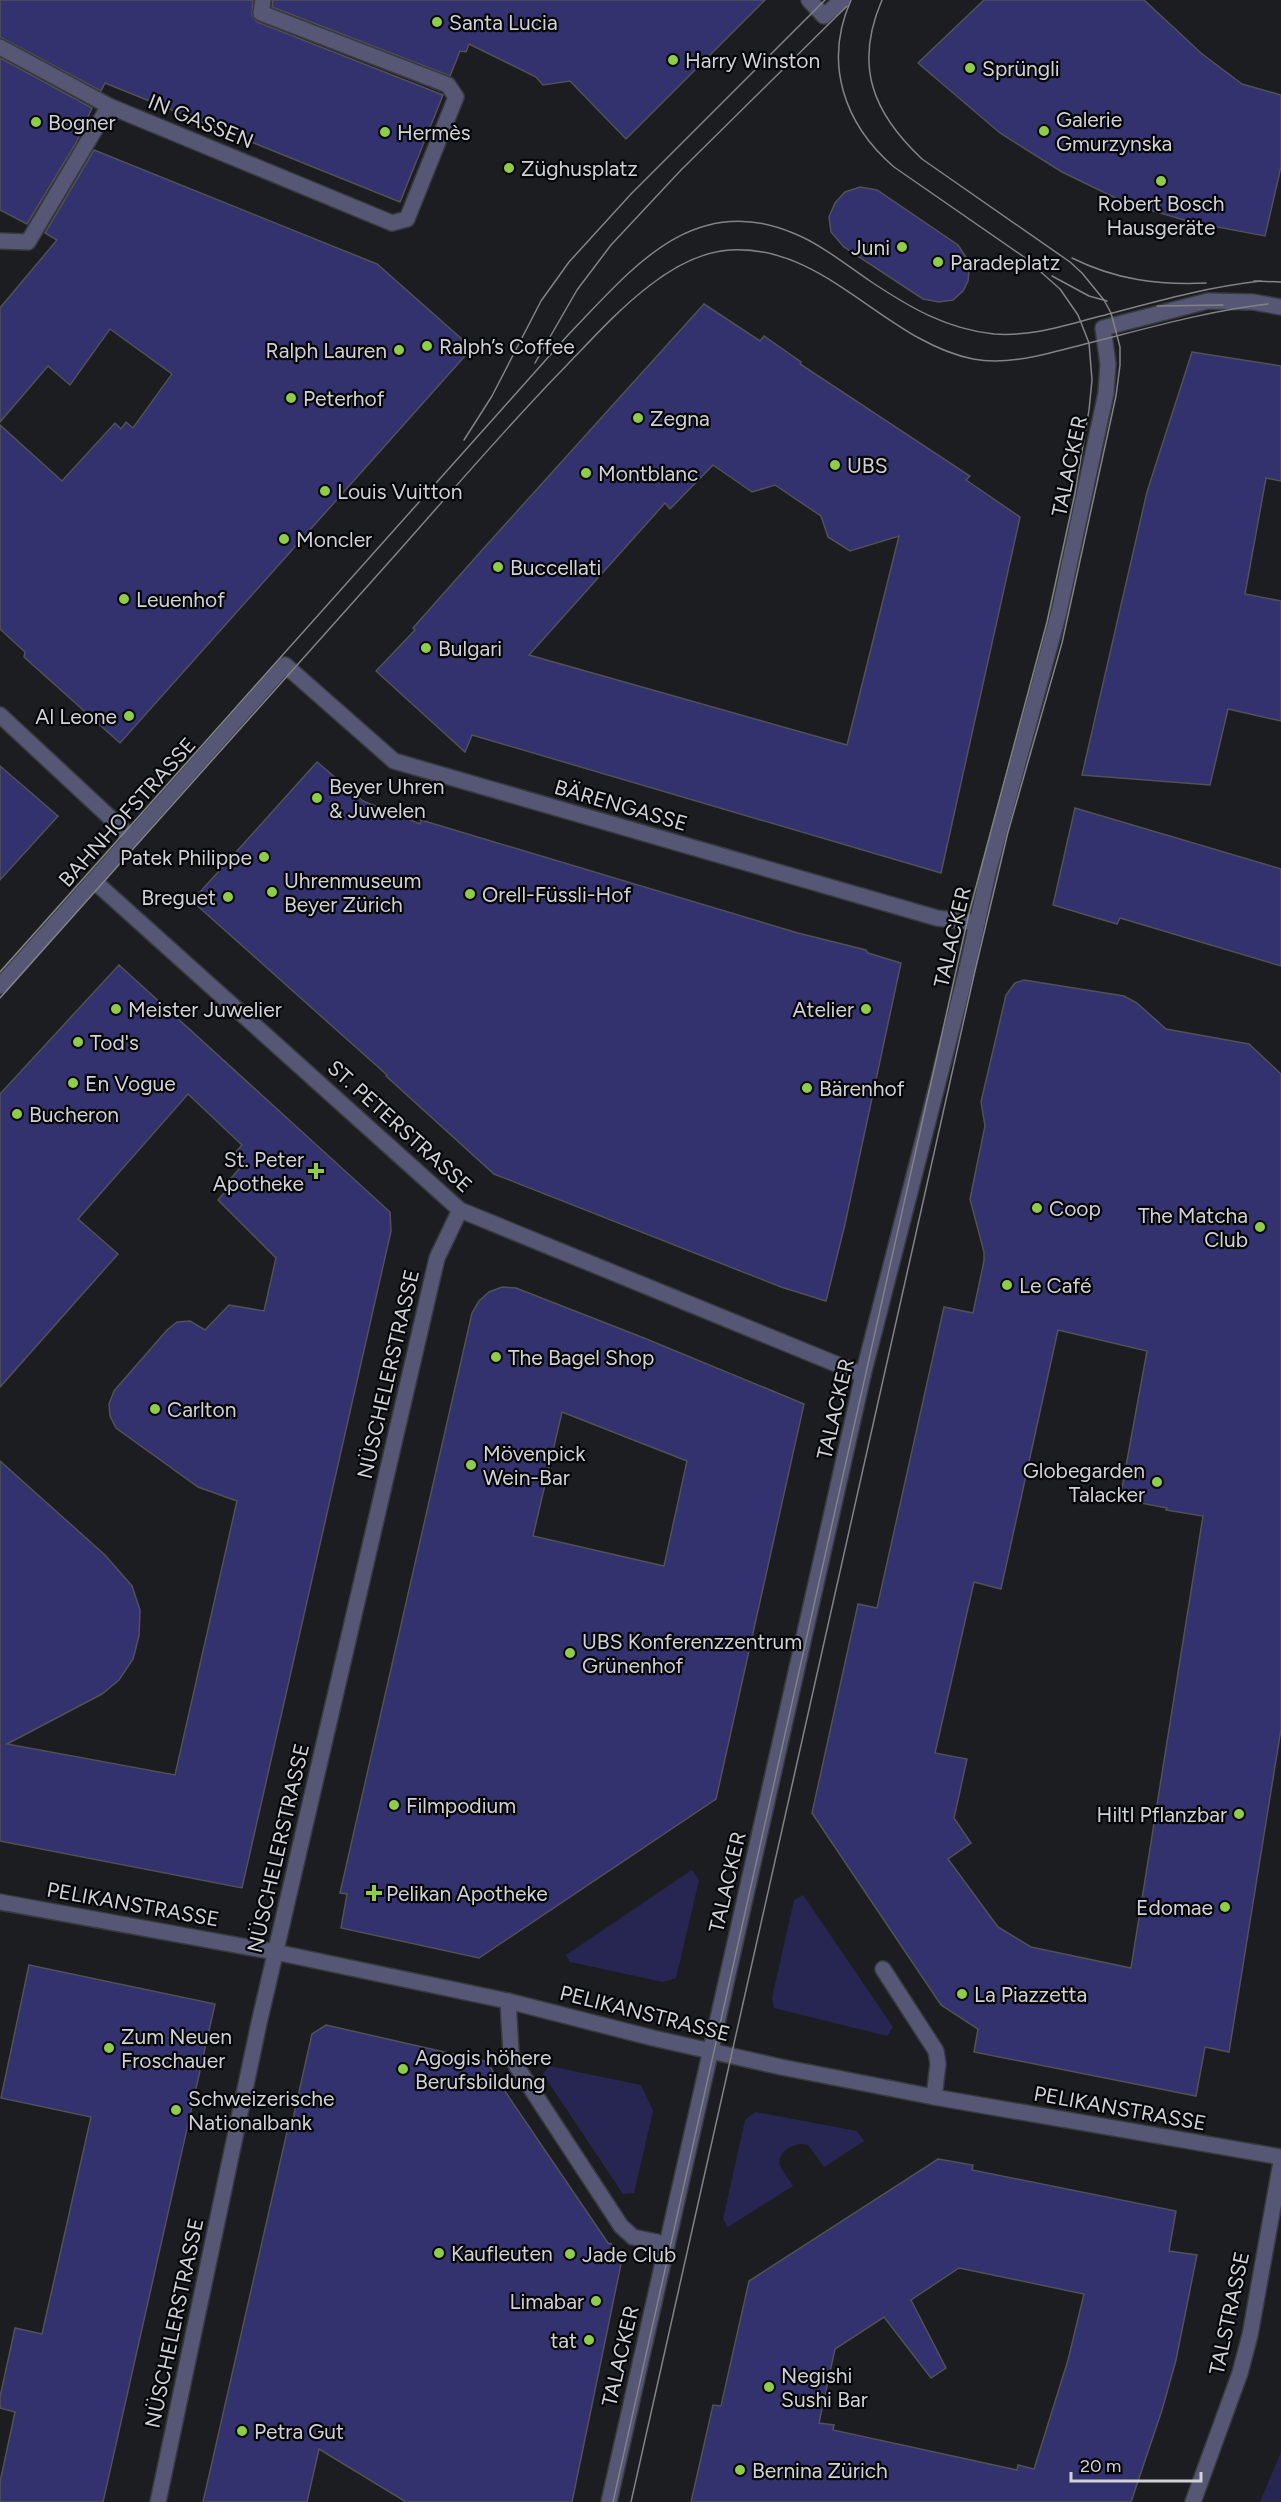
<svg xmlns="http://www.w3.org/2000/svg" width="1281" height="2502" font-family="Figtree,sans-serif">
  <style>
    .green { fill: #272652 }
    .building { fill: #33316e; stroke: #515156; stroke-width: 1.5; fill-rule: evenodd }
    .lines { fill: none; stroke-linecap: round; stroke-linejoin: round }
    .minor-casing { stroke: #393a3e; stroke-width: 18 }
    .minor { stroke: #555774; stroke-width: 15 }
    .tram { stroke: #828386; stroke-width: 1.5 }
    .poi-dot { fill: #8dce44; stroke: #070709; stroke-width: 2 }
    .labels { text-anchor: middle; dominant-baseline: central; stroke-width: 4.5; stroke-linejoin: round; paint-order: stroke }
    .poi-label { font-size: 21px; fill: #d1d2d5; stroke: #070709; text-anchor: start }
    .street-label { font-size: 21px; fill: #d1d2d5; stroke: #070709 }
  </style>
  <rect width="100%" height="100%" fill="#1c1d21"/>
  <g class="green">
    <path d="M692,1870L699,1880L676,1978L663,1982L570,1962L566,1955Z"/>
    <path d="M803,1895L893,2027L887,2036L774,2008L772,1998L794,1900Z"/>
    <path d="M549,2066L641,2085L653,2111L634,2193L623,2194L543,2074Z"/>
    <path d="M755,2112L857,2131L864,2141L824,2167L808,2145C797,2141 777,2150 780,2165C782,2172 790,2180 793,2186L728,2227L723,2219L745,2120Z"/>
    <path d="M1281,2452V2502H1260Z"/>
  </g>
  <g class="building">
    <path d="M0,0H253L252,15L257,22L443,95L400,202L105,83L101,91L0,37Z"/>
    <path d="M273,0H765L626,139L570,81L543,85L536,77L469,44L466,52L460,51L450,76L272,7Z"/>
    <path d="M984,0H1144L1201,53L1242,84L1281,95V167L1265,236L1191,222L1126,203L1062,172L1000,133L918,63Z"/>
    <path d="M0,58L92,108L76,143L27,224L0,210Z"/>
    <path d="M94,150L377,264L472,348L120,743L24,657L25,652L0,629V425L62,481L115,423L121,429L126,422L133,428L172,374L110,329L70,385L48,366L0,422V308L57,240L45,233Z"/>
    <path d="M860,187L877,190L958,245L966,257L969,271L968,281L963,291L953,300L939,302L923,299L844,247L831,232L829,217L835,203L845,192Z"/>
    <path d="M704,304L760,341L764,336L801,362L800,364L970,476L966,480L1020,517L941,873L472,735L465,752L376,671L415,630L413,628L483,549ZM713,465L752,492L775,485L821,516L828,537L850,551L899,536L847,745L529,655L665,503L670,509Z"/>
    <path d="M1192,352L1281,366V481L1266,478L1245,594L1281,601V721L1228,709L1210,785L1082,775L1147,492Z"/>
    <path d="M317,762L363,801L420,824L421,820L798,933L866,950L868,953L901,963L845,1224L826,1301L781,1287L494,1174L386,1076L387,1075L192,901Z"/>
    <path d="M0,766L58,816L0,880Z"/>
    <path d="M1075,808L1281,869V966L1120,918L1117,924L1053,905Z"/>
    <path d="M119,965L390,1212L391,1231L242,1888L0,1841V1461L105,1555L132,1586L140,1610L139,1636L133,1659L119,1680L102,1694L7,1744L175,1775L237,1501L198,1487L116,1428L110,1416L109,1404L114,1391L167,1330L177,1322L190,1321L205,1330L229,1305L264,1311L276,1258L218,1200L228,1188L225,1185L240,1168L230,1159L242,1145L188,1094L78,1219L118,1254L0,1387V1094Z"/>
    <path d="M1024,980L1124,996L1137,1003L1166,1029L1249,1044L1281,1074V1729L1229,2052L1205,2047L1196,2096L974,2052L978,2029L941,2005L812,1813L858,1604L877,1608L944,1307L973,1313L984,1261V1252L970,1199L985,1126L981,1102L1006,995L1015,983ZM1058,1330L1147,1351L1120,1499L1167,1508L1166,1510L1203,1516L1131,1968L1031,1947L998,1927L948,1859L971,1843L954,1818L967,1759L935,1753L974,1582L1001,1589Z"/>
    <path d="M502,1287L516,1288L644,1338L804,1404L716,1799L479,1958L341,1928L347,1894L340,1893L472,1313L479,1301L489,1292ZM562,1412L687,1461L664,1566L533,1536Z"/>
    <path d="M29,1965L215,2004L103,2502H0V2482L15,2412L0,2408V2397L15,2328L42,2334L91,2117L1,2098Z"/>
    <path d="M326,2025L488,2062L498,2081L608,2243L611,2244L622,2259L572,2502H406L319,2449L307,2502H203L287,2132H290L312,2034Z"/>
    <path d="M938,2159L973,2165L972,2170L1176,2211L1169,2251L1197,2255L1176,2360L1162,2410L1131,2502H691L713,2405L721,2406L749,2281ZM959,2268L1084,2294L1068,2360L1034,2469L1018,2465L1017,2470L833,2430L834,2425L819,2423L835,2349L884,2317L931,2378L946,2368L911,2300Z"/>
  </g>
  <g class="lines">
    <g class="minor-casing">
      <g id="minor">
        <path d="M809,0L824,16L842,0"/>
        <path d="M0,47L109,106L392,223L407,219L456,97L448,85L261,13L263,0"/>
        <path d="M0,241L28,242L109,106"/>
        <path d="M0,715L132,838"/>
        <path d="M94,881L460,1210L863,1375"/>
        <path d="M0,986L285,665L394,761L937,918L977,923"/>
        <path d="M0,1902L275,1952L508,2001L653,2038L781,2067L934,2097L1281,2157"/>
        <path d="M883,1969L936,2051L938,2064L934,2097"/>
        <path d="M508,2001L511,2052L517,2067L621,2226L633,2237L667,2244"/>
        <path d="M158,2502L259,2023L437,1258L460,1210"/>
        <path d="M609,2502L863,1375L966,973L988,873L1059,612L1106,393L1108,364L1103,328L1208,301L1253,302L1281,307"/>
        <path d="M1193,2502L1240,2373L1250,2335L1281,2162"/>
      </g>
    </g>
    <use href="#minor" class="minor"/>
    <g class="tram">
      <path d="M1072,258C1116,280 1158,285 1206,283"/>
      <path d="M1052,276L1089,296L1107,301"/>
      <path d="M1254,281L1281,282"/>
      <path d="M1157,306L1223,305"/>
      <path d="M535,363L577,290L611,245L681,170L847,6"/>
      <path d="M464,440L492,396L541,301L569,262L631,194L825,0"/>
      <path d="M0,972L568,335C630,271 692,190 793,233C821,244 846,265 870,281C909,307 946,329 994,334C1031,337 1066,325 1101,316C1154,302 1206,287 1261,281"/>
      <path d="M0,998C132,850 265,701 397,553C453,490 508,425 567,365C593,338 619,309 649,286C672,268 700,252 730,250C826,244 884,341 973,359C1010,366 1049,353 1085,344C1145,329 1206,311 1268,304"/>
      <path d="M613,2502L969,913L1047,622L1075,493L1089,410L1092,380L1089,343L1078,315L1060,289L1024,257L894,167C844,124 823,63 851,0"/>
      <path d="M631,2502L974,975L1008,832L1062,643L1116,396L1120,365V347L1111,313L1104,300L1082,273L1070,262L922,159C872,112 854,65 882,0"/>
    </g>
  </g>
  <g class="poi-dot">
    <circle cx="437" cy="22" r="6"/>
    <circle cx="673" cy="60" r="6"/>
    <circle cx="970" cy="68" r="6"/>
    <circle cx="36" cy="122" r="6"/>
    <circle cx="1044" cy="131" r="6"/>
    <circle cx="385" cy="132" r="6"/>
    <circle cx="509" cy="168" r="6"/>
    <circle cx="1161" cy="181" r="6"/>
    <circle cx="902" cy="247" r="6"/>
    <circle cx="938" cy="262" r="6"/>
    <circle cx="427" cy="346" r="6"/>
    <circle cx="399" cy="350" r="6"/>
    <circle cx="291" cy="398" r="6"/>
    <circle cx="638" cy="418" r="6"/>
    <circle cx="835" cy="465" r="6"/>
    <circle cx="586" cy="473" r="6"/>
    <circle cx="325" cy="491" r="6"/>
    <circle cx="284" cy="539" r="6"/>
    <circle cx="498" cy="567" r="6"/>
    <circle cx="124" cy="599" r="6"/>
    <circle cx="426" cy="648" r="6"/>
    <circle cx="129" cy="716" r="6"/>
    <circle cx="317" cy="798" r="6"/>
    <circle cx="264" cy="857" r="6"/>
    <circle cx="272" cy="892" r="6"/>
    <circle cx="470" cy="894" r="6"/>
    <circle cx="228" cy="897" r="6"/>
    <circle cx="116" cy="1009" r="6"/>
    <circle cx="866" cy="1009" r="6"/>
    <circle cx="78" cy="1042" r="6"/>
    <circle cx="73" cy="1083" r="6"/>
    <circle cx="807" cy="1088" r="6"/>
    <circle cx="17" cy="1114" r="6"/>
    <path d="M313 1162h6v6h6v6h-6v6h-6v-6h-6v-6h6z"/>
    <circle cx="1037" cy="1208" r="6"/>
    <circle cx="1260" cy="1227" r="6"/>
    <circle cx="1007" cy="1285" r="6"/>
    <circle cx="496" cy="1357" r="6"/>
    <circle cx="155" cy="1409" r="6"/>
    <circle cx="471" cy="1465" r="6"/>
    <circle cx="1157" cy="1482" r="6"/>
    <circle cx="570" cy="1653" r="6"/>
    <circle cx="394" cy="1805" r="6"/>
    <circle cx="1239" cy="1814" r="6"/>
    <path d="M371 1884h6v6h6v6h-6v6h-6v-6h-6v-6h6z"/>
    <circle cx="1225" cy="1907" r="6"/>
    <circle cx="962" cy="1994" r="6"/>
    <circle cx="109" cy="2048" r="6"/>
    <circle cx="403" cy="2069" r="6"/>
    <circle cx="176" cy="2110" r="6"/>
    <circle cx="439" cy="2253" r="6"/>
    <circle cx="570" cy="2254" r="6"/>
    <circle cx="596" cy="2301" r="6"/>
    <circle cx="589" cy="2340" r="6"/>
    <circle cx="769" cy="2387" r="6"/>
    <circle cx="242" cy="2431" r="6"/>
    <circle cx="740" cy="2470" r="6"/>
  </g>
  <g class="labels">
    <g class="poi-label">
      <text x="449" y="22">Santa Lucia</text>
      <text x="685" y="60">Harry Winston</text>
      <text x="982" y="68">Sprüngli</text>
      <text x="1056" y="119">Galerie<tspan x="1056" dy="24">Gmurzynska</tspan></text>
      <text x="48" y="122">Bogner</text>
      <text x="397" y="132">Hermès</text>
      <text x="521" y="168">Züghusplatz</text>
      <text x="1161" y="203" text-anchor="middle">Robert Bosch<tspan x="1161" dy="24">Hausgeräte</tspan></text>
      <text x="890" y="247" text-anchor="end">Juni</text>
      <text x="950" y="262">Paradeplatz</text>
      <text x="439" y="346">Ralph’s Coffee</text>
      <text x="387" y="350" text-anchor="end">Ralph Lauren</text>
      <text x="303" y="398">Peterhof</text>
      <text x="650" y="418">Zegna</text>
      <text x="847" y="465">UBS</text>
      <text x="598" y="473">Montblanc</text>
      <text x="337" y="491">Louis Vuitton</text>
      <text x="296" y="539">Moncler</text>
      <text x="510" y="567">Buccellati</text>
      <text x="136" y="599">Leuenhof</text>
      <text x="438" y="648">Bulgari</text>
      <text x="117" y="716" text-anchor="end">Al Leone</text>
      <text x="329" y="786">Beyer Uhren<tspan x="329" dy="24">&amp; Juwelen</tspan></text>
      <text x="252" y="857" text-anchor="end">Patek Philippe</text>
      <text x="284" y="880">Uhrenmuseum<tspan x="284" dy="24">Beyer Zürich</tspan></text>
      <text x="482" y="894">Orell-Füssli-Hof</text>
      <text x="216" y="897" text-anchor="end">Breguet</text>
      <text x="128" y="1009">Meister Juwelier</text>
      <text x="854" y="1009" text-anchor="end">Atelier</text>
      <text x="90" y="1042">Tod's</text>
      <text x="85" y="1083">En Vogue</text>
      <text x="819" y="1088">Bärenhof</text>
      <text x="29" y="1114">Bucheron</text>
      <text x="304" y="1159" text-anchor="end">St. Peter<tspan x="304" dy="24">Apotheke</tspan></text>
      <text x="1049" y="1208">Coop</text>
      <text x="1248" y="1215" text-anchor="end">The Matcha<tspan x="1248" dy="24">Club</tspan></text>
      <text x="1019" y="1285">Le Café</text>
      <text x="508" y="1357">The Bagel Shop</text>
      <text x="167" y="1409">Carlton</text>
      <text x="483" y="1453">Mövenpick<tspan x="483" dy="24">Wein-Bar</tspan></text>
      <text x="1145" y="1470" text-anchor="end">Globegarden<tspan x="1145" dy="24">Talacker</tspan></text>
      <text x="582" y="1641">UBS Konferenzzentrum<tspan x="582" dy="24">Grünenhof</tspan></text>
      <text x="406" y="1805">Filmpodium</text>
      <text x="1227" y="1814" text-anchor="end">Hiltl Pflanzbar</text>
      <text x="386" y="1893">Pelikan Apotheke</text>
      <text x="1213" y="1907" text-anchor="end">Edomae</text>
      <text x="974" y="1994">La Piazzetta</text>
      <text x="121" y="2036">Zum Neuen<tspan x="121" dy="24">Froschauer</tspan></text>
      <text x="415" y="2057">Agogis höhere<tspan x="415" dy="24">Berufsbildung</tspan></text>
      <text x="188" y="2098">Schweizerische<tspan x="188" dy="24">Nationalbank</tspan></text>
      <text x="451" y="2253">Kaufleuten</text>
      <text x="582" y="2254">Jade Club</text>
      <text x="584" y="2301" text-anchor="end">Limabar</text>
      <text x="577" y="2340" text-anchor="end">tat</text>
      <text x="781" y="2375">Negishi<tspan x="781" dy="24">Sushi Bar</tspan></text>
      <text x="254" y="2431">Petra Gut</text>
      <text x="752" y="2470">Bernina Zürich</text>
    </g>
    <g class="street-label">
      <text transform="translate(201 121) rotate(22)">IN GASSEN</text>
      <text transform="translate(1069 466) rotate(-78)">TALACKER</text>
      <text transform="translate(621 805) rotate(16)">BÄRENGASSE</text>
      <text transform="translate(127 812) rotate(-48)">BAHNHOFSTRASSE</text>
      <text transform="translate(952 937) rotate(-77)">TALACKER</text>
      <text transform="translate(400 1126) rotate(42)">ST. PETERSTRASSE</text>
      <text transform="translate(388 1374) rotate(-77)">NÜSCHELERSTRASSE</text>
      <text transform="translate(835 1409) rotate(-77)">TALACKER</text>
      <text transform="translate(278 1848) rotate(-77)">NÜSCHELERSTRASSE</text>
      <text transform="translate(727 1882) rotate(-77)">TALACKER</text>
      <text transform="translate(133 1904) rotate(10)">PELIKANSTRASSE</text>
      <text transform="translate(645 2013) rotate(14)">PELIKANSTRASSE</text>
      <text transform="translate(1120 2108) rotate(10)">PELIKANSTRASSE</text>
      <text transform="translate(1229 2313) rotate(-78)">TALSTRASSE</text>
      <text transform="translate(174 2323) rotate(-78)">NÜSCHELERSTRASSE</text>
      <text transform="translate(620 2356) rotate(-77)">TALACKER</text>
    </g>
  </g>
  <path d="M1071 2472v9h130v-9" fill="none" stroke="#d1d2d5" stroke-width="3"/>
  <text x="1080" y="2472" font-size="18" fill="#d1d2d5" stroke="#070709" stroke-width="4.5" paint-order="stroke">20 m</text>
</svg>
